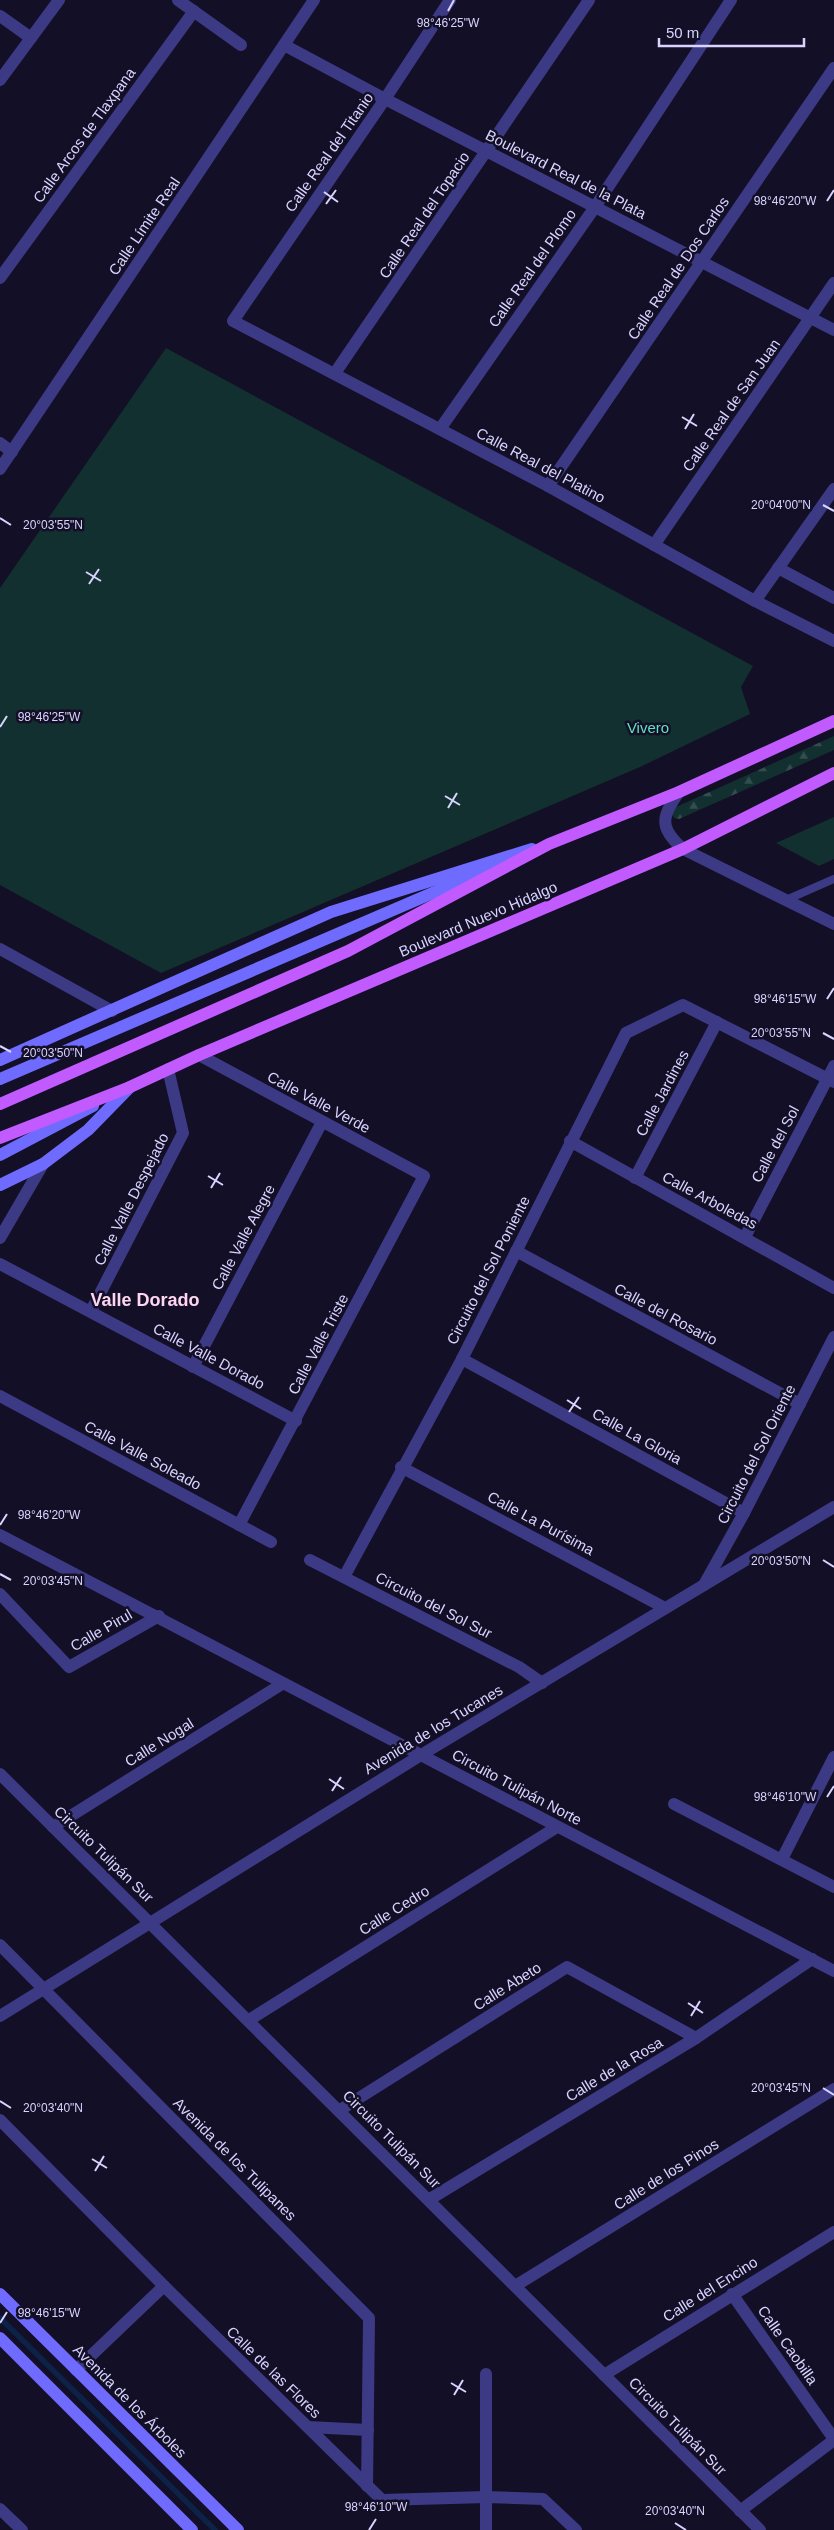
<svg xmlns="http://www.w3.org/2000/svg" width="834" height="2530" font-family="Arial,sans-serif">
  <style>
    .green { fill: #12302f }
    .forest { fill: url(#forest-firs) }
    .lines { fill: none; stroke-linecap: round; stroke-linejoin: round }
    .stream { stroke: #0c2248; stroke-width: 5.5 }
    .lane { stroke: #3d3a85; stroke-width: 8 }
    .street { stroke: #3d3a85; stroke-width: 12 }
    .secondary { stroke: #6f6bff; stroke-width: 12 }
    .primary { stroke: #c25bff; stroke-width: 12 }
    .ticks { fill: none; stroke: #d9d4ff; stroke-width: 2 }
    .labels { text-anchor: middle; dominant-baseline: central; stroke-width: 5; stroke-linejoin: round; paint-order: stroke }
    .street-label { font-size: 15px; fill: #d9d4ff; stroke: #130f26 }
    .park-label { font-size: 15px; fill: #5fe0c0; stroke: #130f26 }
    .quarter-label { font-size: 18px; font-weight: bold; fill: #ffd6f0; stroke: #130f26 }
    .ticks-label { font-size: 12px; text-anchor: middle; fill: #d9d4ff; stroke: #130f26; stroke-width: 5; stroke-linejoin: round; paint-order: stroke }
  </style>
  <defs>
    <pattern id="forest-firs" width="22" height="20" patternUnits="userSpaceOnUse" patternTransform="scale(1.25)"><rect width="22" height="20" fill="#12302f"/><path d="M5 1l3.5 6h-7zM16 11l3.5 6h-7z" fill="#344d4e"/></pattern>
  </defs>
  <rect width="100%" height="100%" fill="#130f26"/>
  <g class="green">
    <path d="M166,348L753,666L741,687L750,714L640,767L161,973L0,885V588Z"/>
    <path d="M834,817V859L819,866L776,843Z"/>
  </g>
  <path class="forest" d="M834,736V750L679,819L674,818L672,813L676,807Z"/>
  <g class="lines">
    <path class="stream" d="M0,2318L215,2530"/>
    <path class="lane" d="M786,900L834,879"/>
    <g class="street">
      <path d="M178,0L241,45"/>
      <path d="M450,0L385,99L233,321L548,486L755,601L834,641"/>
      <path d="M0,16L31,38"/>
      <path d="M284,45L385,99L834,330"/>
      <path d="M0,80L59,0"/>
      <path d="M0,278L194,11"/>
      <path d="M335,373L589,0"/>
      <path d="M440,429L595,207L731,0"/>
      <path d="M0,443L12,452"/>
      <path d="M0,469L314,0"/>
      <path d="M548,486L834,68"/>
      <path d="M654,545L834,283"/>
      <path d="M778,568L834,598"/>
      <path d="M755,601L834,489"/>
      <path d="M679,792C661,817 659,828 683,849L834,924"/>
      <path d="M0,949L112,1011"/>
      <path d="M199,1055L424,1176L239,1525"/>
      <path d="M570,1141L834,1288"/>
      <path d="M635,1178L717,1022"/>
      <path d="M745,1237L834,1066"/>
      <path d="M0,1238L43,1164"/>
      <path d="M516,1251L800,1404"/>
      <path d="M0,1264L296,1421"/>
      <path d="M91,1311L183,1133L168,1069"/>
      <path d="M462,1359L744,1513"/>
      <path d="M193,1367L322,1122"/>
      <path d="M0,1396L271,1542"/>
      <path d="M401,1467L665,1608"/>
      <path d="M0,1535L834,1971"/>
      <path d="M310,1560L519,1667L542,1683"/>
      <path d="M344,1577L462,1359L626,1033L683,1005L834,1082"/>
      <path d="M704,1585L744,1513L834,1337"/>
      <path d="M0,1594L69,1667L159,1616"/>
      <path d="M0,1774L760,2530"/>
      <path d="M674,1804L834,1887"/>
      <path d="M53,1827L282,1684"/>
      <path d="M782,1859L834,1757"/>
      <path d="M0,1945L369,2318L367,2486"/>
      <path d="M0,2016L421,1755L834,1507"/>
      <path d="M249,2020L557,1827"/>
      <path d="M340,2110L567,1967L696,2038"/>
      <path d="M0,2120L164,2286L382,2500L486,2497L543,2499L576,2530"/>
      <path d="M430,2199L696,2038L812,1959"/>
      <path d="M515,2286L834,2089"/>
      <path d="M732,2294L834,2439"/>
      <path d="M76,2370L164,2286"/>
      <path d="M486,2374V2530"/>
      <path d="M604,2375L834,2232"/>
      <path d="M308,2427L368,2430"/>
      <path d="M0,2509L22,2530"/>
      <path d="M740,2511L834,2440"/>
    </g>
    <g class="secondary">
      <path d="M0,1060L331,912L532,849"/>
      <path d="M0,1079L500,864"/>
      <path d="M0,1155L93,1106"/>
      <path d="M0,1185L43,1164L88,1130L130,1087"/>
      <path d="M0,2294L238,2530"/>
      <path d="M0,2338L192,2530"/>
    </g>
    <g class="primary">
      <path d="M0,1104L348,951L549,844L679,792L834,721"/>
      <path d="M0,1138L130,1087L199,1055L683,849L834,773"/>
    </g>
  </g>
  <path class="ticks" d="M448,11L454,0M324,192L338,202M827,201L834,190M326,204L336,190M682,417L697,426M685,429L694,414M823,505L834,511M0,518L11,525M86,572L101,581M89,584L99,569M0,727L7,716M445,796L460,805M448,808L457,793M827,999L834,988M823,1033L834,1039M0,1046L11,1052M208,1176L223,1185M211,1188L220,1173M567,1400L581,1409M569,1412L579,1397M0,1525L7,1514M823,1560L834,1567M0,1574L11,1580M329,1779L344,1789M332,1791L341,1777M827,1797L834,1786M688,2003L703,2013M691,2016L700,2001M823,2088L834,2095M0,2101L11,2108M92,2159L107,2168M95,2171L104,2156M0,2323L7,2312M451,2383L466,2392M454,2395L463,2380M675,2523L686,2530M369,2530L376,2519"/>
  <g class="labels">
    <g class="street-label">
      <text transform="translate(84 135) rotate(-54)">Calle Arcos de Tlaxpana</text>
      <text transform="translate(329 152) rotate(-55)">Calle Real del Titanio</text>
      <text transform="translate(566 174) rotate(27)">Boulevard Real de la Plata</text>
      <text transform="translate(424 215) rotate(-56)">Calle Real del Topacio</text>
      <text transform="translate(144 226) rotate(-56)">Calle Límite Real</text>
      <text transform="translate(532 268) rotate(-55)">Calle Real del Plomo</text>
      <text transform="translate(678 268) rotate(-56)">Calle Real de Dos Carlos</text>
      <text transform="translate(731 405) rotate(-55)">Calle Real de San Juan</text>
      <text transform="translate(541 465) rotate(28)">Calle Real del Platino</text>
      <text transform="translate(478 919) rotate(-23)">Boulevard Nuevo Hidalgo</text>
      <text transform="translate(662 1093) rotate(-62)">Calle Jardines</text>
      <text transform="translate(319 1102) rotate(28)">Calle Valle Verde</text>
      <text transform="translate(775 1144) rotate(-62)">Calle del Sol</text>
      <text transform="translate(131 1199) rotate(-63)">Calle Valle Despejado</text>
      <text transform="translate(710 1200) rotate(28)">Calle Arboledas</text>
      <text transform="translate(243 1237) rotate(-62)">Calle Valle Alegre</text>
      <text transform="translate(488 1270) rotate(-63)">Circuito del Sol Poniente</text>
      <text transform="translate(666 1314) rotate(28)">Calle del Rosario</text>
      <text transform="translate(318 1344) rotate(-62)">Calle Valle Triste</text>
      <text transform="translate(209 1356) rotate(28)">Calle Valle Dorado</text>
      <text transform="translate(637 1436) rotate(29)">Calle La Gloria</text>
      <text transform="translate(756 1454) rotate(-63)">Circuito del Sol Oriente</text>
      <text transform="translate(143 1455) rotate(28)">Calle Valle Soleado</text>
      <text transform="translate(541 1523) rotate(28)">Calle La Purísima</text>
      <text transform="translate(434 1605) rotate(27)">Circuito del Sol Sur</text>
      <text transform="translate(101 1630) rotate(-30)">Calle Pirul</text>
      <text transform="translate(433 1729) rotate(-31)">Avenida de los Tucanes</text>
      <text transform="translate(159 1742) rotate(-32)">Calle Nogal</text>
      <text transform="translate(517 1787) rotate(28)">Circuito Tulipán Norte</text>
      <text transform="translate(104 1854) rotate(44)">Circuito Tulipán Sur</text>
      <text transform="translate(394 1910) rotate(-32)">Calle Cedro</text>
      <text transform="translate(507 1986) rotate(-32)">Calle Abeto</text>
      <text transform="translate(614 2069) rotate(-31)">Calle de la Rosa</text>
      <text transform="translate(392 2139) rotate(45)">Circuito Tulipán Sur</text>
      <text transform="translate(235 2159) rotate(45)">Avenida de los Tulipanes</text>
      <text transform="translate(666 2174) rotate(-32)">Calle de los Pinos</text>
      <text transform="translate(710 2289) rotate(-32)">Calle del Encino</text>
      <text transform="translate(788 2345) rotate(55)">Calle Caobilla</text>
      <text transform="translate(274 2372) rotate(44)">Calle de las Flores</text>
      <text transform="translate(130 2401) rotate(45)">Avenida de los Árboles</text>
      <text transform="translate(678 2426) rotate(45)">Circuito Tulipán Sur</text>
    </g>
    <g class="park-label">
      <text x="648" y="727">Vivero</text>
    </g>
    <g class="quarter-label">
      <text x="145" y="1300">Valle Dorado</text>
    </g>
  </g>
  <g class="ticks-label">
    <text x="448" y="27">98°46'25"W</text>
    <text x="785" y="205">98°46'20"W</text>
    <text x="781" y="509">20°04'00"N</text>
    <text x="53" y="529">20°03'55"N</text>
    <text x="49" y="721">98°46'25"W</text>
    <text x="785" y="1003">98°46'15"W</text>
    <text x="781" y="1037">20°03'55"N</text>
    <text x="53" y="1057">20°03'50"N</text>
    <text x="49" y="1519">98°46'20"W</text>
    <text x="781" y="1565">20°03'50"N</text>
    <text x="53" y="1585">20°03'45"N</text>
    <text x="785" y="1801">98°46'10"W</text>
    <text x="781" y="2092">20°03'45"N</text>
    <text x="53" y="2112">20°03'40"N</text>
    <text x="49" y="2317">98°46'15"W</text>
    <text x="376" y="2511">98°46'10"W</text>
    <text x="675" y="2515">20°03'40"N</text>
  </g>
  <path d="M659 38v8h145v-8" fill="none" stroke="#d9d4ff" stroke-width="2.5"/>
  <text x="666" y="38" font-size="15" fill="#d9d4ff" stroke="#130f26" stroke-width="4" paint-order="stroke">50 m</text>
</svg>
